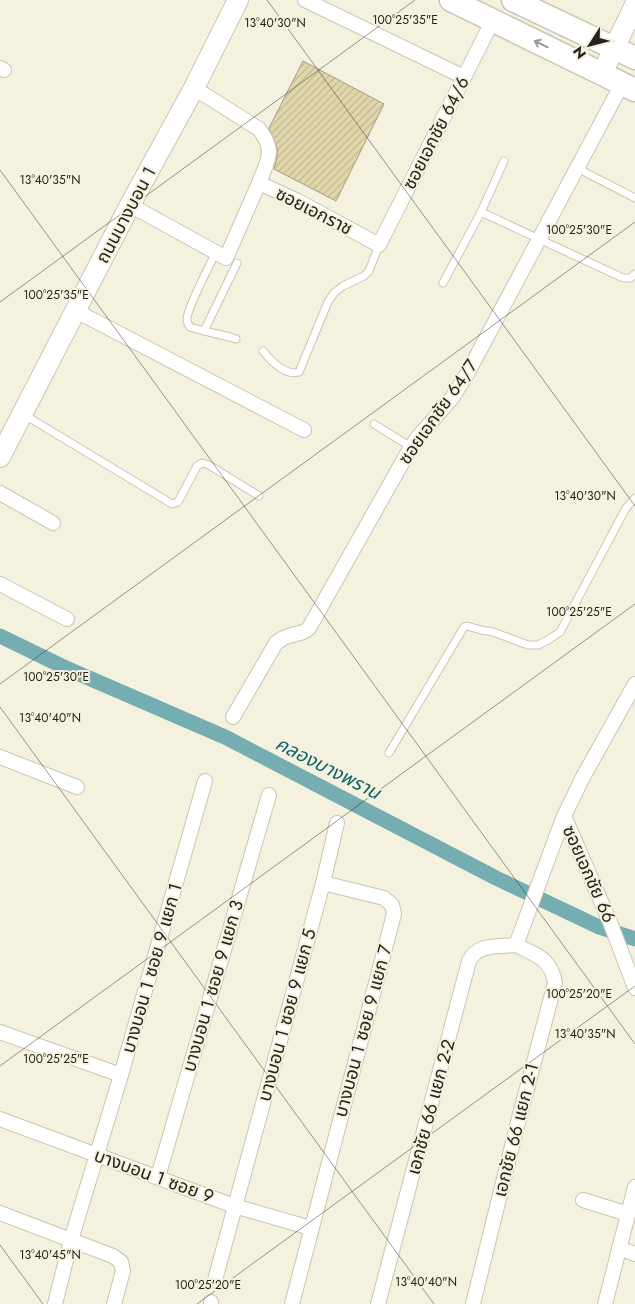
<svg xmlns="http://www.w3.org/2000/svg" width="635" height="1304" font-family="Jost,'Noto Sans Thai',sans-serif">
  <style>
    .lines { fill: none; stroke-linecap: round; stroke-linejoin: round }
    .canal { stroke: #75aeb2; stroke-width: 15 }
    .building { fill: url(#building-hatch); stroke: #a09d8c }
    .lane-casing { stroke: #c9c5b4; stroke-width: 9 }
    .street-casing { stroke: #c9c5b4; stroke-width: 16 }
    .secondary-casing { stroke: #c9c5b4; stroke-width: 22 }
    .primary-casing { stroke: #c9c5b4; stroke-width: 25 }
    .lane { stroke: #fff; stroke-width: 7 }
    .street { stroke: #fff; stroke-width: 14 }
    .secondary { stroke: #fff; stroke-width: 20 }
    .primary { stroke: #fff; stroke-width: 22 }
    .oneway { stroke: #9c9c99 }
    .ticks { fill: none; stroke: #23221c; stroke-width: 1; stroke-opacity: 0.45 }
    .labels { text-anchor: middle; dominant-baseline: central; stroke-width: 4; stroke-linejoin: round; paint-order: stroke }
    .street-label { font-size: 18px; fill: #23221c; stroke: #f5f1df }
    .water-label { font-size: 19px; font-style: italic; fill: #146368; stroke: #f5f1df }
    .ticks-label { font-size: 12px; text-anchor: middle; fill: #23221c; stroke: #f5f1df; stroke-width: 4; stroke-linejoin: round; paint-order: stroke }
  </style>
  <defs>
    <pattern id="building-hatch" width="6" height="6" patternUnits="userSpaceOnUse" patternTransform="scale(1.25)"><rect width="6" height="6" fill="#e1d7ab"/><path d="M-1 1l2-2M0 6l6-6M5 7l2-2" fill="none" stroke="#c1b893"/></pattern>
  </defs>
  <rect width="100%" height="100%" fill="#f5f1df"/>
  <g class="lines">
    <path class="canal" d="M0,636L68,669L225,737L496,878L599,927L635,939"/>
  </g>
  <path class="building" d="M303,61L384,104L336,201L274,169L277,157V148L269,128Z"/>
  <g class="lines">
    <g class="lane-casing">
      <g id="lane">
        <path d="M577,168L635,198"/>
        <path d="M481,212L504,161"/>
        <path d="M216,252C210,265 187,308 187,319C187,323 188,324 190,327C205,332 221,334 236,339"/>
        <path d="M443,283L481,212L623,278H630L635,274"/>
        <path d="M204,331L237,263"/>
        <path d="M263,351C271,361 285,376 299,372L328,302L334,293L343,286L364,276L369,271L379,245"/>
        <path d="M23,414L172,504L178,502L197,466L202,463L209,465L259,496"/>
        <path d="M374,424L411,447"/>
        <path d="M389,753L464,627L467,626L481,630L493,632L528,645H538L548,640L560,632L626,508L635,498"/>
      </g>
    </g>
    <g class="street-casing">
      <g id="street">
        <path d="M305,0L464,77"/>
        <path d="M0,68L4,70"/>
        <path d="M194,88L259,129C276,151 268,159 259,183"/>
        <path d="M130,205L226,258L259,183L298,201L379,245L493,20"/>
        <path d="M76,311L304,430"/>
        <path d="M0,493L53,523"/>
        <path d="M0,584L67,619"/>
        <path d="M635,684L583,777L564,816L610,922L635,988"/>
        <path d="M233,717L276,643C288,632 302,636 309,628L411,447L418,437L452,398L467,374L622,84"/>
        <path d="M0,757L77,787"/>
        <path d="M516,945L564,816"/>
        <path d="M0,1032L121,1075"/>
        <path d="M0,1119L234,1206L311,1228"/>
        <path d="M158,1177L269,795"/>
        <path d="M583,1200L628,1214"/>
        <path d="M0,1213L113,1256L121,1262L123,1271L114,1304"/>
        <path d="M619,1248L635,1254"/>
        <path d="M215,1280L323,883L337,823"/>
        <path d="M55,1304L71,1240L121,1075L205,781"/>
        <path d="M211,1304V1302"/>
        <path d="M292,1304L394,914L392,905L384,898L323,883"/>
        <path d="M378,1304L469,961C478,943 498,947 516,945"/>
        <path d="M473,1304L517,1126L555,983C551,958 536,955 516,945"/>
        <path d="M605,1304L635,1187"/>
      </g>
    </g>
    <g class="secondary-casing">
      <g id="secondary">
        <path d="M602,73L635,5"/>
        <path d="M0,457L130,205L194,88L238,0"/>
      </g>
    </g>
    <g class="primary-casing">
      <g id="primary">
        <path d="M451,0L635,90"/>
        <path d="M513,0L635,58"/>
      </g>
    </g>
    <use href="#lane" class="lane"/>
    <use href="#street" class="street"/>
    <use href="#secondary" class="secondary"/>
    <use href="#primary" class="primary"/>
  </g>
  <defs><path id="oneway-shaft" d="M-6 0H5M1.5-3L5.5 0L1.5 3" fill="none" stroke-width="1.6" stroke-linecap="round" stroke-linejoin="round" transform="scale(1.25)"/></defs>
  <use class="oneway" href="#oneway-shaft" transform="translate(541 44) rotate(-154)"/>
  <path class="ticks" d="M267,0L635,506M0,170L635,1044M0,302L415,0M0,684L635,222M0,707L434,1304M0,1066L635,604M0,1245L43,1304M197,1304L635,986"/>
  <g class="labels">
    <g class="street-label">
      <text transform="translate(436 133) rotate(-63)">ซอยเอกชัย 64/6</text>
      <text transform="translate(314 211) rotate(27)">ซอยเอกราช</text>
      <text transform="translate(126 215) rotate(-62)">ถนนบางบอน 1</text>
      <text transform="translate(438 412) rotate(-55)">ซอยเอกชัย 64/7</text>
      <text transform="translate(589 874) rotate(66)">ซอยเอกชัย 66</text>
      <text transform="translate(152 968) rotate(-74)">บางบอน 1 ซอย 9 แยก 1</text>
      <text transform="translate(213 986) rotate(-74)">บางบอน 1 ซอย 9 แยก 3</text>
      <text transform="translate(287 1015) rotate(-75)">บางบอน 1 ซอย 9 แยก 5</text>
      <text transform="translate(363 1031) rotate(-75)">บางบอน 1 ซอย 9 แยก 7</text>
      <text transform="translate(431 1107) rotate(-75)">เอกชัย 66 แยก 2-2</text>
      <text transform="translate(516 1130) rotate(-76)">เอกชัย 66 แยก 2-1</text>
      <text transform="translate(154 1176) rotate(20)">บางบอน 1 ซอย 9</text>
    </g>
    <g class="water-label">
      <text transform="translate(328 768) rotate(27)">คลองบางพราน</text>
    </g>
  </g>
  <g class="ticks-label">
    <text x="405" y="24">100°25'35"E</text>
    <text x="275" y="27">13°40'30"N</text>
    <text x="50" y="184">13°40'35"N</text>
    <text x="579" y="234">100°25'30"E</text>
    <text x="56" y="299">100°25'35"E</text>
    <text x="585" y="500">13°40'30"N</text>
    <text x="579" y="616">100°25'25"E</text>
    <text x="56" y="681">100°25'30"E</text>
    <text x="50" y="722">13°40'40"N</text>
    <text x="579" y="998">100°25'20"E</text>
    <text x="585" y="1038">13°40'35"N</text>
    <text x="56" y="1063">100°25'25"E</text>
    <text x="50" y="1259">13°40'45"N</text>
    <text x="426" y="1286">13°40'40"N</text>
    <text x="208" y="1289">100°25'20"E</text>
  </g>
  <g transform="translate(590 45) rotate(234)" stroke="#f5f1df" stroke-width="4" paint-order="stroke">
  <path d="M0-4L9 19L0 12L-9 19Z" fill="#23221c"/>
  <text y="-8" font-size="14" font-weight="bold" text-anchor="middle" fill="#23221c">N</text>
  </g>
</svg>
